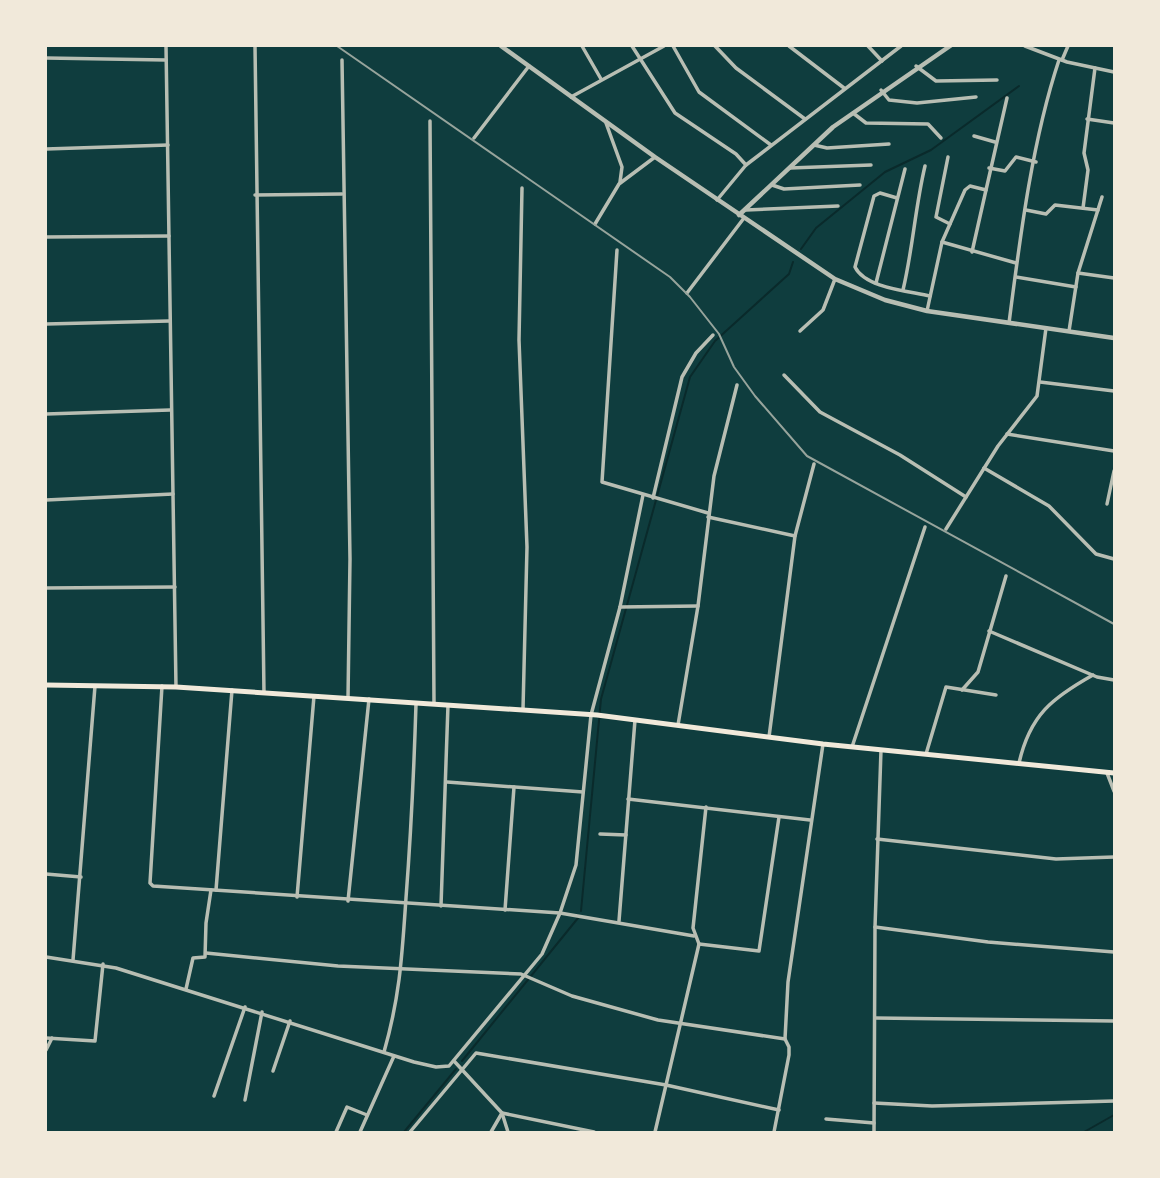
<svg xmlns="http://www.w3.org/2000/svg" width="1160" height="1178" font-family="'Exo 2',sans-serif">
  <style>
    .lines { fill: none; stroke-linecap: round; stroke-linejoin: round }
    .stream { stroke: #0a2a2b; stroke-width: 2 }
    .minor { stroke: #b8beb3; stroke-width: 3.5 }
    .tertiary { stroke: #b8beb3; stroke-width: 4.5 }
    .secondary { stroke: #f1e9da; stroke-width: 5 }
    .rail { stroke: #97a49c; stroke-width: 2 }
  </style>
  <rect width="100%" height="100%" fill="#0f3d3e"/>
  <g class="lines">
    <g class="stream">
      <path d="M801,249L816,228L885,172L931,150L1019,86"/>
      <path d="M581,911L601,699L690,377L715,341L789,274L793,262"/>
      <path d="M462,1061L578,918"/>
      <path d="M404,1132L456,1069"/>
      <path d="M1084,1132L1114,1115"/>
    </g>
    <g class="minor">
      <path d="M166,46L176,687"/>
      <path d="M255,46L264,693"/>
      <path d="M582,46L601,79"/>
      <path d="M632,46L675,113L736,154L746,165"/>
      <path d="M673,46L699,92L771,145"/>
      <path d="M715,46L736,68L805,119"/>
      <path d="M789,46L844,88"/>
      <path d="M868,46L882,61"/>
      <path d="M1025,46L1067,62L1114,72"/>
      <path d="M46,58L166,60"/>
      <path d="M342,60L350,559L348,698"/>
      <path d="M1062,60L1068,46"/>
      <path d="M916,66L936,81L997,80"/>
      <path d="M881,90L889,100L917,103L976,97"/>
      <path d="M571,97L664,46"/>
      <path d="M853,113L866,123L928,124L941,138"/>
      <path d="M1087,119L1114,123"/>
      <path d="M430,121L434,702"/>
      <path d="M606,123L622,167L620,182"/>
      <path d="M974,136L995,142"/>
      <path d="M474,138L529,66"/>
      <path d="M814,145L827,148L889,144"/>
      <path d="M46,149L168,145"/>
      <path d="M948,157L936,217L950,224"/>
      <path d="M790,168L871,165"/>
      <path d="M989,168L1005,171L1016,157L1036,162"/>
      <path d="M772,185L784,189L860,185"/>
      <path d="M522,188L519,340L527,547L523,709"/>
      <path d="M255,195L342,194"/>
      <path d="M897,198L880,193L874,196L855,267C865,288 909,291 930,296"/>
      <path d="M717,200L746,165L901,46"/>
      <path d="M1083,208L1088,170L1084,153L1095,68"/>
      <path d="M746,210L838,206"/>
      <path d="M1026,210L1046,214L1055,205L1098,210"/>
      <path d="M595,224L619,184L655,157"/>
      <path d="M46,237L169,236"/>
      <path d="M942,242L1016,263"/>
      <path d="M617,250L602,482L708,513"/>
      <path d="M972,252L986,190"/>
      <path d="M1078,273L1114,278"/>
      <path d="M1016,277L1076,287"/>
      <path d="M876,283L905,169"/>
      <path d="M903,290C913,248 915,208 925,166"/>
      <path d="M687,293L744,218"/>
      <path d="M927,311L942,242L965,190L970,186L986,190L1007,98"/>
      <path d="M1009,323C1020,238 1032,141 1059,60"/>
      <path d="M46,324L169,321"/>
      <path d="M800,331L823,310L835,279"/>
      <path d="M1069,331L1078,273L1102,197"/>
      <path d="M784,375L820,412L900,455L966,497"/>
      <path d="M1040,382L1114,391"/>
      <path d="M46,414L170,410"/>
      <path d="M1007,434L1114,451"/>
      <path d="M984,468L1049,506L1096,554L1114,559"/>
      <path d="M653,498L682,377L696,353L713,335"/>
      <path d="M46,500L173,494"/>
      <path d="M1107,504L1114,471"/>
      <path d="M708,517L795,536"/>
      <path d="M946,529L998,446L1037,396L1046,328"/>
      <path d="M46,588L175,587"/>
      <path d="M620,607L698,606"/>
      <path d="M989,631L1097,677L1114,680"/>
      <path d="M162,686L150,883L153,886L560,913L694,936"/>
      <path d="M962,690L978,672L1006,576"/>
      <path d="M678,725L698,606L714,476L737,385"/>
      <path d="M769,737L795,536L814,464"/>
      <path d="M852,747L925,527"/>
      <path d="M926,754L946,687L996,695"/>
      <path d="M1019,763C1030,715 1052,698 1093,675"/>
      <path d="M1107,773L1114,791"/>
      <path d="M447,782L583,792"/>
      <path d="M628,799L810,820"/>
      <path d="M600,834L626,835"/>
      <path d="M877,839L1056,859L1114,857"/>
      <path d="M46,874L81,877"/>
      <path d="M216,890L232,690"/>
      <path d="M297,897L314,696"/>
      <path d="M348,901L369,699"/>
      <path d="M441,906L448,705"/>
      <path d="M505,910L514,787"/>
      <path d="M619,921L635,720"/>
      <path d="M875,927L988,942L1114,952"/>
      <path d="M699,944L759,951L779,817"/>
      <path d="M206,953L338,966L521,974L572,996L658,1020L785,1039"/>
      <path d="M46,957L116,968L414,1062L436,1067L449,1066L542,954L560,913L576,865L591,715L620,607L643,495"/>
      <path d="M73,960L95,686"/>
      <path d="M186,989L193,958L205,957L206,923L211,890"/>
      <path d="M875,1018L1114,1021"/>
      <path d="M46,1038L95,1041L103,964"/>
      <path d="M46,1050L52,1038"/>
      <path d="M384,1052C400,996 402,956 406,898C411,833 414,769 416,704"/>
      <path d="M454,1061L502,1113L508,1132"/>
      <path d="M273,1071L290,1021"/>
      <path d="M214,1096L245,1007"/>
      <path d="M245,1100L262,1012"/>
      <path d="M874,1103L932,1106L1114,1101"/>
      <path d="M826,1119L874,1123"/>
      <path d="M336,1132L347,1107L367,1115"/>
      <path d="M360,1132L394,1056"/>
      <path d="M410,1132L476,1053L666,1085L779,1110"/>
      <path d="M491,1132L502,1113L594,1132"/>
      <path d="M655,1132L699,944L693,928L706,807"/>
      <path d="M774,1132L789,1055V1047L785,1039L788,982L823,744"/>
      <path d="M874,1132L875,927L881,750"/>
    </g>
    <g class="tertiary">
      <path d="M501,46L655,157L835,279L885,300L927,311L1114,338"/>
      <path d="M739,215L833,127L950,46"/>
    </g>
    <path class="secondary" d="M46,685L176,687L597,715L823,744L1114,773"/>
    <path class="rail" d="M337,46L670,277L690,297L719,334L734,367L755,396L807,456L1114,624"/>
  </g>
  <rect width="1160" height="1178" fill="none" stroke="#f1e9da" stroke-width="94"/>
</svg>
